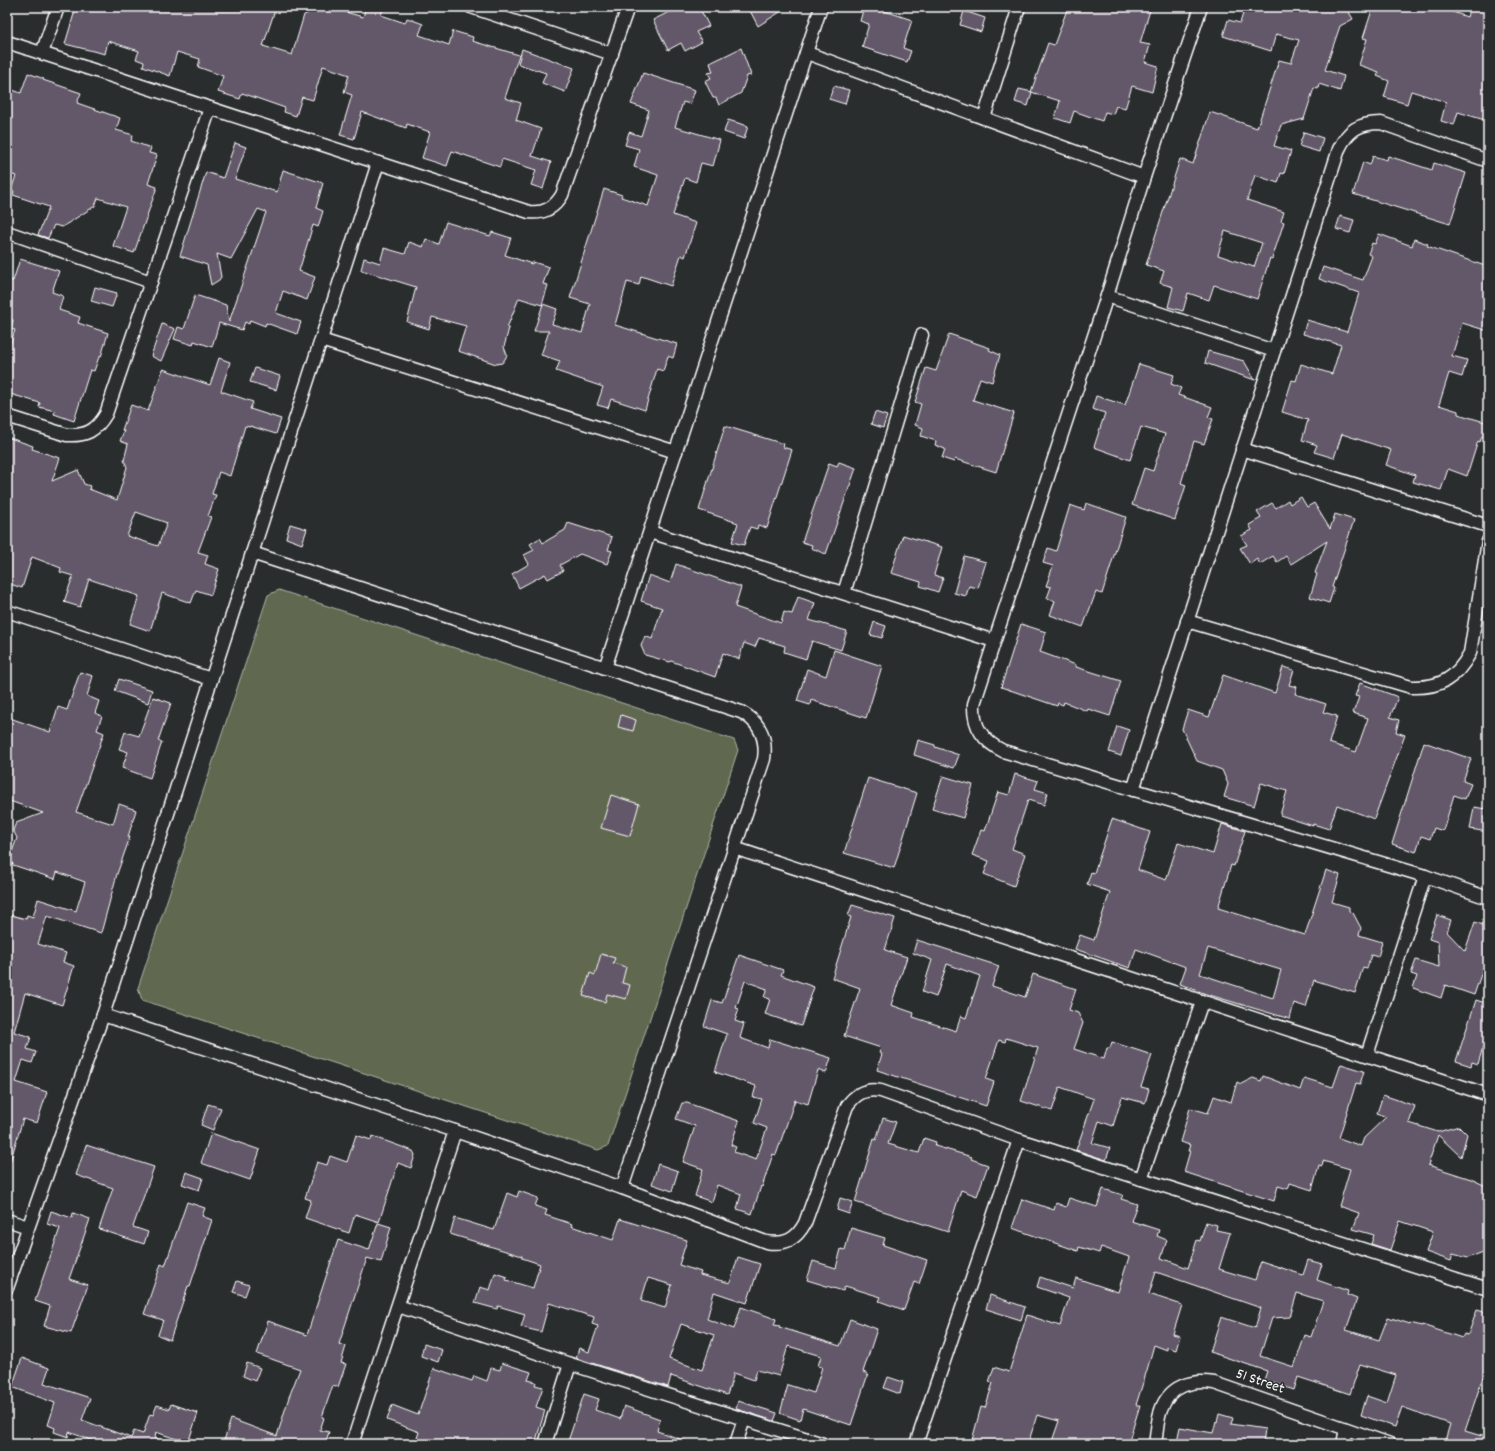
<svg xmlns="http://www.w3.org/2000/svg" width="1495" height="1451" font-family="Dekko,sans-serif">
  <style>
    .green { fill: #616950; stroke: #b0b4a8 }
    .building { fill: #645969; stroke: #fff; fill-rule: evenodd }
    .lines { fill: none; stroke-linecap: round; stroke-linejoin: round }
    .minor-casing { stroke: #fff; stroke-width: 15 }
    .minor { stroke: #2a2d2e; stroke-width: 12 }
    .labels { text-anchor: middle; dominant-baseline: central; stroke-width: 3; stroke-linejoin: round; paint-order: stroke }
    .street-label { font-size: 15px; fill: #fff; stroke: #2a2d2e }
  </style>
  <rect width="100%" height="100%" fill="#2a2d2e"/>
  <filter id="ink" filterUnits="userSpaceOnUse"><feTurbulence type="fractalNoise" baseFrequency=".025" numOctaves="2"/><feDisplacementMap in="SourceGraphic" scale="8" xChannelSelector="R" yChannelSelector="G"/><feConvolveMatrix kernelMatrix="1 2 1 2 8 2 1 2 1" color-interpolation-filters="sRGB"/></filter>
  <g filter="url(#ink)">
    <path class="green" d="M279,590L734,740L738,750L608,1146L598,1150L142,1000L138,988L268,595Z"/>
    <g class="building">
      <path d="M76,7H276L263,46L292,55L304,15L321,7H328L363,17L366,7H384L381,15L405,23L407,18L423,24L419,35L449,45L453,31L473,37L472,41L519,55L505,98L521,103L516,120L541,129L532,156L551,162L543,189L531,185L536,170L502,159L500,167L452,151L447,166L422,158L430,132L407,124L406,128L362,112L354,139L340,135L352,95L344,92L349,75L323,66L313,100L302,97L296,116L284,112L285,108L242,93L240,99L218,92L223,76L198,67L200,59L177,52L170,76L143,66L144,62L136,59L139,51L108,41L105,54L65,44Z"/>
      <path d="M666,7H699L709,26L696,32L702,42L685,51L681,43L668,50L653,20L669,12Z"/>
      <path d="M748,7H788L758,26Z"/>
      <path d="M864,7H873L912,20L903,48L911,51L907,62L862,47L869,24L860,21Z"/>
      <path d="M1068,7H1151L1140,43L1150,45L1145,62L1158,66L1152,92L1132,86L1125,109L1116,106L1113,114L1105,112L1102,121L1074,111L1070,123L1055,118L1060,101L1031,92L1048,43L1054,45Z"/>
      <path d="M1245,7H1346L1353,19L1340,26L1325,70L1344,76L1340,91L1319,84L1318,89L1314,88L1304,119L1281,125L1274,146L1291,151L1284,174L1281,173L1278,183L1255,175L1247,200L1284,212L1281,221L1284,222L1272,259L1270,258L1257,299L1214,285L1209,300L1188,293L1183,311L1168,307L1173,287L1160,283L1164,271L1146,265L1180,159L1193,164L1210,112L1257,128L1279,60L1291,63L1299,40L1276,34L1271,51L1223,36L1228,20L1240,23ZM1225,231L1262,243L1254,267L1218,255Z"/>
      <path d="M1373,7H1439L1467,17L1470,7H1486L1483,17L1488,19V121L1458,112L1454,125L1441,121L1446,102L1411,91L1407,104L1384,97L1389,81L1377,76L1379,72L1359,65L1367,39L1363,38Z"/>
      <path d="M964,11L985,18L981,32L960,25Z"/>
      <path d="M741,48L751,75L747,76L741,93L719,105L716,98H713L705,81L711,78L708,73L713,72L710,63Z"/>
      <path d="M522,49L574,68L565,92L542,83L546,73L518,64Z"/>
      <path d="M28,73L44,79L43,80L81,93L77,103L120,118L116,130L133,135L131,141L151,148L149,153L157,155L148,184L157,187L134,253L113,246L126,207L98,198L95,206L62,227L54,225L48,238L38,235L49,207L13,195L14,191L11,190L16,176L7,173V88L21,93Z"/>
      <path d="M643,73L695,90L690,104L683,102L675,127L720,140L713,166L701,163L696,182L685,178L673,215L696,223L685,257L681,255L671,286L641,276L639,285L627,282L615,325L677,344L673,358L668,356L663,371L657,369L645,410L611,399L608,408L597,405L603,387L556,371L560,361L541,355L549,331H534L543,304L557,309L552,324L582,333L590,304L570,298L604,189L622,195L621,197L648,206L658,175L634,167L639,149L625,145L629,132L641,136L649,110L631,104Z"/>
      <path d="M834,86L849,90L845,104L829,99Z"/>
      <path d="M1019,89L1032,92L1028,106L1015,102Z"/>
      <path d="M728,120L748,126L744,139L724,132Z"/>
      <path d="M1304,132L1323,138L1319,152L1299,146Z"/>
      <path d="M235,143L246,147L235,179L277,192L283,170L323,183L316,208L323,211L318,227L313,225L299,271L315,277L307,300L283,291L276,313L301,322L297,334L266,323L265,326L250,320L249,324L245,322L242,330L219,323L212,347L194,341L193,345L174,339L178,327L184,329L195,295L226,305L229,322L266,212L258,209L231,259L217,254L221,277L219,280L211,285L207,265L180,256L206,172L223,178Z"/>
      <path d="M1373,156L1387,160L1388,156L1432,170L1434,163L1466,173L1450,224L1353,194L1363,162L1370,165Z"/>
      <path d="M1340,216L1354,220L1350,233L1336,229Z"/>
      <path d="M446,222L490,236L492,232L511,238L505,255L532,264L533,262L549,267L543,284L548,285L542,305L519,298L507,328H509L504,347L507,355L505,359L502,363L496,364L458,351L466,326L432,317L429,329L407,322L416,287L361,270L364,258L380,263L384,248L405,254L409,242L423,247L426,239L439,244Z"/>
      <path d="M1379,234L1412,246L1414,239L1428,244L1427,246L1488,267V331L1462,323L1452,356L1467,360L1462,377L1449,373L1439,405L1458,411V414L1488,423V427L1485,436H1482L1480,442L1478,441L1467,476L1448,469L1441,490L1413,482L1415,475L1386,465L1391,450L1342,434L1334,458L1314,452L1317,445L1302,440L1308,420L1282,412L1292,380L1296,381L1301,364L1332,374L1341,345L1303,334L1307,320L1347,332L1359,293L1319,279L1323,267L1363,280L1372,256L1368,254L1372,243L1375,244Z"/>
      <path d="M20,259L59,271L52,292L63,296L59,310L80,317L78,323L108,333L101,357H99L94,371L90,370L74,421L54,414L55,411L39,407L40,403L7,393V355L15,330L11,329L13,320L7,318V279L13,281Z"/>
      <path d="M95,287L117,293L112,307L91,301Z"/>
      <path d="M162,324L175,329L161,361L151,356Z"/>
      <path d="M949,334L990,348L989,350L1000,355L992,382L980,378L973,400L1014,413L996,472L955,459L954,462L942,458L945,449L935,445L936,441L921,436L923,428L915,425L921,404L915,402L926,368L936,371Z"/>
      <path d="M1208,351L1244,361L1255,380L1205,363Z"/>
      <path d="M219,358L230,362L221,391L253,402L250,409L281,419L276,434L250,426V427L245,426L230,476L219,472L212,494L216,495L208,516L211,517L198,552L208,555L205,564L219,569L211,595L196,590L191,603L162,593L150,631L130,624L139,596L89,579L80,607L64,602L73,576L60,572L61,568L32,557L22,588L7,583L8,465H7V437L33,446L32,449L60,458L52,481L78,470L84,484L90,486L89,489L117,500L127,467L124,460L128,444L120,441L124,431L122,430L131,405L148,411L163,369L210,385ZM136,512L167,523L158,546L127,536Z"/>
      <path d="M1139,364L1174,375L1171,384L1181,388L1178,395L1212,407L1208,417L1213,419L1204,444L1194,441L1181,483L1186,485L1175,520L1132,505L1144,468L1153,471L1165,434L1141,427L1130,460L1094,447L1105,413L1092,409L1096,396L1125,405Z"/>
      <path d="M255,368L280,376L276,390L250,382Z"/>
      <path d="M875,412L887,416L883,428L871,424Z"/>
      <path d="M725,426L784,444L783,447L792,450L767,528L758,525L757,529L750,527L744,545L732,542L738,523L699,510Z"/>
      <path d="M839,462L856,468L826,554L811,548L812,545L802,542L829,463L837,466Z"/>
      <path d="M1301,497L1307,507L1314,503L1330,529L1335,514L1354,520L1332,587L1334,588L1329,603L1310,597L1317,574L1315,573L1327,541L1291,564L1286,556L1277,562L1273,556L1260,564L1257,559L1250,564L1240,548L1247,545L1241,536L1252,530L1249,525L1261,518L1257,512L1272,503L1276,508L1288,500L1290,504Z"/>
      <path d="M1086,503L1126,517L1102,594L1096,592L1083,627L1050,615L1055,601L1047,598L1051,587L1046,586L1053,566L1043,563L1048,548L1056,551L1070,505L1084,510Z"/>
      <path d="M568,523L612,537L608,550L612,551L607,564L580,554L560,565L563,571L548,579L545,574L519,588L512,574L529,564L524,555L534,550L530,544L540,538L543,543L565,530Z"/>
      <path d="M290,524L307,529L302,544L286,538Z"/>
      <path d="M903,535L942,547L934,575L943,578L938,592L920,586L921,582L891,573Z"/>
      <path d="M964,556L986,562L978,588L969,586L966,596L954,593Z"/>
      <path d="M676,564L741,587L735,607L781,623L784,612L792,614L798,597L815,603L809,620L847,631L841,650L812,641L806,659L784,652L785,646L759,638L755,647L744,643L739,659L723,653L715,677L671,661L670,662L645,655L641,646L645,636L652,639L662,608L641,601L649,575L670,583Z"/>
      <path d="M874,622L886,626L882,638L870,635Z"/>
      <path d="M1021,624L1046,632L1040,652L1076,665V667L1121,681L1110,716L1088,709L1087,711L1064,702L1063,705L1058,703L1057,706L1001,687Z"/>
      <path d="M834,650L882,666L866,718L811,700L810,705L797,701L807,669L826,676Z"/>
      <path d="M1283,667L1294,670L1289,685L1297,687L1295,694L1326,704L1323,712L1337,716L1329,743L1356,752L1368,718L1353,713L1359,697L1355,696L1360,683L1398,697L1390,717L1399,720L1396,732L1405,735L1374,819L1337,805L1329,829L1313,824V826L1280,815L1287,791L1261,783L1254,806L1224,797L1228,784L1222,770L1197,761L1182,729L1188,710L1209,717L1223,675L1275,693Z"/>
      <path d="M80,672L93,676L87,696L99,701L95,713L102,716L97,730L104,733L76,812L113,824L119,804L136,810L128,837H130L117,874L101,933L47,916L38,944L66,953L63,962L74,966L62,1005L25,993L14,1032L31,1037L27,1049L36,1052L32,1063L23,1060L16,1082L47,1092L37,1123L23,1119L10,1162H7V914L26,919L27,915L33,917L38,899L76,911L85,882L57,872L55,879L13,865L10,857L17,838L13,830L16,823L43,813L7,800V717L50,732L58,707L67,710Z"/>
      <path d="M119,679L152,690L148,703L115,691Z"/>
      <path d="M153,697L171,703L158,741L162,742L150,778L122,768L128,752L119,749L125,732L139,736Z"/>
      <path d="M621,715L636,720L633,731L618,727Z"/>
      <path d="M1117,726L1129,730L1121,756L1109,752Z"/>
      <path d="M918,740L935,745V747L959,755L954,768L914,755Z"/>
      <path d="M1424,742L1471,759L1463,781L1471,784L1465,799L1454,795L1443,831L1434,828L1430,839L1421,836L1416,852L1392,844Z"/>
      <path d="M1015,774L1038,781L1035,789L1048,793L1044,805L1028,800L1012,849L1025,854L1014,886L984,874L989,861L972,855L981,830L985,831L998,792L1009,795Z"/>
      <path d="M943,776L973,785L963,818L932,809Z"/>
      <path d="M868,778L917,793L894,868L844,853Z"/>
      <path d="M611,795L639,804L630,836L601,828Z"/>
      <path d="M1474,807L1486,809L1485,815L1488,816V832L1470,829Z"/>
      <path d="M1112,819L1150,832L1138,870L1166,880L1178,843L1213,854L1222,824L1245,831L1234,866L1231,865L1218,908L1305,935L1326,870L1340,875L1332,902L1349,907V911L1353,913L1361,928L1359,935L1382,942L1378,957L1371,955L1367,968L1363,967L1355,993L1314,980L1306,1007L1294,1003L1290,1019L1206,994L1180,984L1186,967L1136,949L1130,968L1075,949L1080,935L1094,940L1110,892L1087,884L1091,872L1094,873ZM1208,948L1281,970L1273,998L1200,974Z"/>
      <path d="M852,905L895,918L885,950L907,957L891,1005L914,1013L913,1017L956,1031L961,1016L966,1018L980,976L947,964L936,997L922,992L932,960L913,953L917,940L999,966L992,986L1025,997L1033,974L1076,989L1069,1010L1078,1013L1083,1023L1074,1049L1104,1059L1107,1048H1110L1112,1042L1152,1055L1141,1087L1149,1089L1145,1103L1122,1097L1113,1126L1099,1121L1092,1143L1110,1148L1106,1160L1076,1150L1094,1099L1060,1087L1052,1111L1021,1101L1038,1048L1006,1038L1005,1042L999,1040L986,1079L994,1082L986,1106L877,1070L882,1054L879,1053L881,1048L844,1036L860,988L832,978L851,917L848,916Z"/>
      <path d="M1437,915L1451,920L1447,932L1465,951L1475,922L1488,927V954L1474,995L1445,985L1441,998L1413,988L1417,976L1411,974L1416,960L1439,967L1438,942L1429,939Z"/>
      <path d="M601,954L615,958L613,963L626,967L622,983L630,985L626,999L607,994L605,1002L583,996L590,973L595,975Z"/>
      <path d="M739,955L783,970L781,975L814,987L801,1026L765,1014L770,999L764,997L767,989L745,981L736,1008L739,1009L735,1021L744,1024L740,1038L768,1048L770,1039L831,1058L826,1073L818,1070L808,1104L795,1100L776,1155L773,1154L762,1187L761,1186L752,1214L737,1209L741,1194L717,1185L712,1202L695,1196L703,1169L683,1162L695,1126L676,1119L682,1103H687L739,1121L731,1145L736,1147L734,1152L756,1160L767,1128L754,1123L762,1099L753,1097L756,1086L715,1072L727,1034L704,1026L712,1000L722,1003Z"/>
      <path d="M1476,1000L1488,1004V1041L1485,1040L1478,1064L1472,1062L1471,1066L1456,1061Z"/>
      <path d="M1341,1064L1364,1071L1360,1084L1356,1083L1339,1138L1361,1146L1364,1138L1386,1117L1377,1113L1383,1095L1415,1106L1409,1123L1438,1132L1459,1126L1467,1134L1461,1157L1438,1135L1428,1165L1471,1179L1488,1187V1250L1468,1258L1453,1254L1451,1261L1426,1252L1433,1232L1400,1221L1390,1250L1371,1244L1374,1235L1353,1229L1359,1213L1339,1206L1350,1169L1323,1161L1322,1166L1319,1165L1312,1190L1290,1183L1288,1189L1278,1186L1274,1201L1184,1172L1190,1151H1188L1190,1145L1180,1142L1190,1108L1208,1113L1214,1096L1231,1102L1237,1082L1241,1084L1253,1078L1261,1081L1263,1076L1300,1090L1304,1078L1333,1087Z"/>
      <path d="M208,1104L221,1108L213,1130L201,1125Z"/>
      <path d="M883,1118L896,1122L888,1144L919,1153L924,1138L936,1142L935,1146L972,1157L971,1159L988,1165L977,1196L961,1190L948,1232L855,1202L874,1139L876,1140Z"/>
      <path d="M211,1133L260,1150L250,1180L201,1163Z"/>
      <path d="M356,1135L371,1140L372,1136L413,1151L415,1155L411,1168L398,1163L379,1222L355,1214L349,1233L305,1218L311,1200L305,1198L317,1162L327,1165L330,1156L347,1162Z"/>
      <path d="M86,1145L154,1167L133,1227L148,1232L144,1244L99,1229L113,1188L76,1175Z"/>
      <path d="M658,1164L678,1171L672,1191L652,1184Z"/>
      <path d="M186,1172L203,1178L199,1190L182,1184Z"/>
      <path d="M1103,1189L1123,1195L1121,1199L1137,1204L1131,1221L1159,1230L1157,1236L1167,1240L1161,1258L1188,1268L1197,1240L1200,1241L1206,1222L1217,1225L1216,1230L1230,1233L1219,1269L1255,1280L1261,1261L1303,1275L1308,1260L1322,1264L1317,1280L1348,1291L1347,1295L1357,1299L1346,1330L1379,1340L1388,1317L1410,1324V1323L1422,1326V1325L1462,1338L1464,1334L1468,1335L1477,1310L1488,1313V1379L1483,1377L1465,1431L1488,1438V1444H1444L1450,1424L1402,1407L1395,1427L1361,1415L1367,1396L1387,1403L1396,1375L1360,1364L1350,1394L1298,1377L1294,1390L1264,1380L1267,1371L1210,1352L1221,1317L1255,1328L1261,1308L1156,1272L1149,1294L1182,1305L1173,1334L1180,1336L1176,1350L1167,1347V1350L1154,1345L1147,1370L1136,1405H1140L1128,1444H1051L1059,1421L1037,1415L1028,1444H971L981,1407L985,1408L993,1383L989,1382L994,1367L1009,1372L1027,1315L1060,1326L1069,1298L1037,1287L1040,1277L1073,1288L1076,1278L1118,1292L1129,1257L1101,1247L1099,1253L1079,1247L1078,1251L1012,1228L1022,1199L1054,1210L1056,1203L1066,1207L1069,1198L1097,1207ZM1297,1293L1323,1301L1311,1337L1305,1335L1294,1367L1260,1356L1272,1318L1290,1317Z"/>
      <path d="M519,1191L538,1198L535,1206L547,1210L545,1215L572,1224L571,1226L613,1240L620,1219L687,1240L679,1265L701,1272L700,1275L730,1283L738,1257L760,1264L747,1303L714,1292L707,1319L734,1329L741,1307L776,1319L774,1325L780,1326L779,1327L840,1346L850,1319L877,1329L863,1372L868,1374L851,1425L803,1409L800,1420L780,1413L788,1385L814,1393L822,1367L818,1366L821,1356L788,1346L779,1376L757,1370L754,1380L734,1373L727,1395L671,1376L668,1387L576,1358L579,1348L589,1352L598,1326L592,1324L594,1317L549,1303L541,1332L521,1327L525,1314L498,1306L497,1309L475,1303L480,1287L490,1290L495,1273L507,1277L506,1280L533,1288L540,1264L522,1258V1256L450,1234L455,1218L494,1230L507,1193L517,1197ZM648,1278L672,1285L665,1308L641,1301ZM681,1324L714,1335L702,1370L669,1359Z"/>
      <path d="M840,1198L853,1202L849,1214L837,1210Z"/>
      <path d="M187,1202L205,1208L202,1216L212,1220L190,1286H188L170,1340L158,1335L163,1320L144,1314L161,1264L165,1266Z"/>
      <path d="M51,1211L72,1218L73,1213L90,1219L69,1279L88,1285L71,1333L44,1326L50,1306L35,1301L60,1228L47,1224Z"/>
      <path d="M378,1223L391,1227L381,1262L367,1258L339,1344L346,1346L341,1363L346,1364L338,1387L333,1385L322,1417L324,1418L320,1430L329,1432L325,1444H223L231,1419L277,1436L289,1397L300,1369L257,1354L268,1321L307,1335L338,1240L369,1250Z"/>
      <path d="M851,1228L885,1238L883,1245L927,1260L919,1284L914,1282L904,1310L879,1301L881,1297L845,1286L843,1291L807,1280L813,1261L836,1268L841,1249L845,1250Z"/>
      <path d="M237,1281L249,1285L245,1296L233,1292Z"/>
      <path d="M990,1295L1025,1307L1021,1320L986,1309Z"/>
      <path d="M424,1344L442,1350L438,1362L421,1356Z"/>
      <path d="M22,1358L49,1368L44,1383L90,1398L82,1420L131,1438L134,1431L143,1434L150,1414L153,1415L157,1405L169,1409L171,1404L198,1413L188,1443L156,1432L155,1438L167,1442V1444H92L93,1441L69,1432L68,1437L54,1432L55,1428L48,1425L55,1403L12,1387Z"/>
      <path d="M247,1363L260,1368L255,1381L243,1376Z"/>
      <path d="M502,1363L531,1372L528,1380L536,1382L535,1385L543,1387L536,1407L545,1410L535,1444H415L419,1432L387,1420L392,1405L418,1415L434,1368L472,1381L474,1376L487,1381L491,1368L500,1370Z"/>
      <path d="M888,1377L903,1382L900,1394L884,1388Z"/>
      <path d="M584,1394L599,1399L595,1410L620,1419L624,1406L660,1419L657,1431L689,1442V1444H567Z"/>
      <path d="M738,1401L777,1413L774,1421L736,1409Z"/>
      <path d="M1219,1414L1233,1418L1231,1424L1265,1429L1263,1444H1192L1177,1441L1180,1427L1213,1433L1216,1421L1217,1422Z"/>
    </g>
    <g class="lines">
      <g class="minor-casing">
        <g id="minor">
          <path d="M471,7L612,54"/>
          <path d="M1201,7L1144,177L1107,296L974,704C973,726 982,741 1003,751L1425,876L1488,898"/>
          <path d="M7,42L529,212C544,214 554,208 562,195L628,7"/>
          <path d="M42,53L58,7"/>
          <path d="M807,53L1144,177"/>
          <path d="M984,118L1019,7"/>
          <path d="M7,232L151,282"/>
          <path d="M1107,296L1274,351"/>
          <path d="M321,340L676,452"/>
          <path d="M7,416L67,435C86,436 96,431 106,414L210,108"/>
          <path d="M1242,449L1488,526"/>
          <path d="M650,532L994,641"/>
          <path d="M252,553L741,712C760,722 767,738 764,759L622,1188"/>
          <path d="M844,593L922,335"/>
          <path d="M7,611L211,679"/>
          <path d="M1187,621L1411,687C1440,688 1456,679 1470,653L1488,541"/>
          <path d="M605,668L821,7"/>
          <path d="M1133,790L1339,149C1348,130 1359,123 1381,123L1488,161"/>
          <path d="M734,848L1488,1095"/>
          <path d="M103,1015L455,1131L622,1188L766,1242C785,1245 796,1240 805,1223L847,1106C856,1093 866,1088 881,1091L1019,1140L1488,1289"/>
          <path d="M1367,1055L1425,876"/>
          <path d="M1141,1179L1202,1002"/>
          <path d="M7,1220L28,1227"/>
          <path d="M7,1288L103,1015L378,163"/>
          <path d="M398,1306L570,1364L823,1444"/>
          <path d="M352,1444L455,1131"/>
          <path d="M545,1444L570,1364"/>
          <path d="M736,1444L744,1419"/>
          <path d="M916,1444L1019,1140"/>
          <path d="M1155,1444C1157,1433 1157,1420 1161,1410C1169,1386 1192,1379 1214,1383L1390,1444"/>
          <path d="M1343,1444L1346,1429"/>
        </g>
      </g>
      <use href="#minor" class="minor"/>
    </g>
  </g>
  <g class="labels">
    <g class="street-label">
      <text transform="translate(1260 1382) rotate(19)">51 Street</text>
    </g>
  </g>
  <rect width="1495" height="1451" fill="none" stroke="#2a2d2e" stroke-width="24"/>
  <rect x="12" y="12" width="1471" height="1427" fill="none" stroke="#fff" stroke-width="1.5" filter="url(#ink)"/>
</svg>
